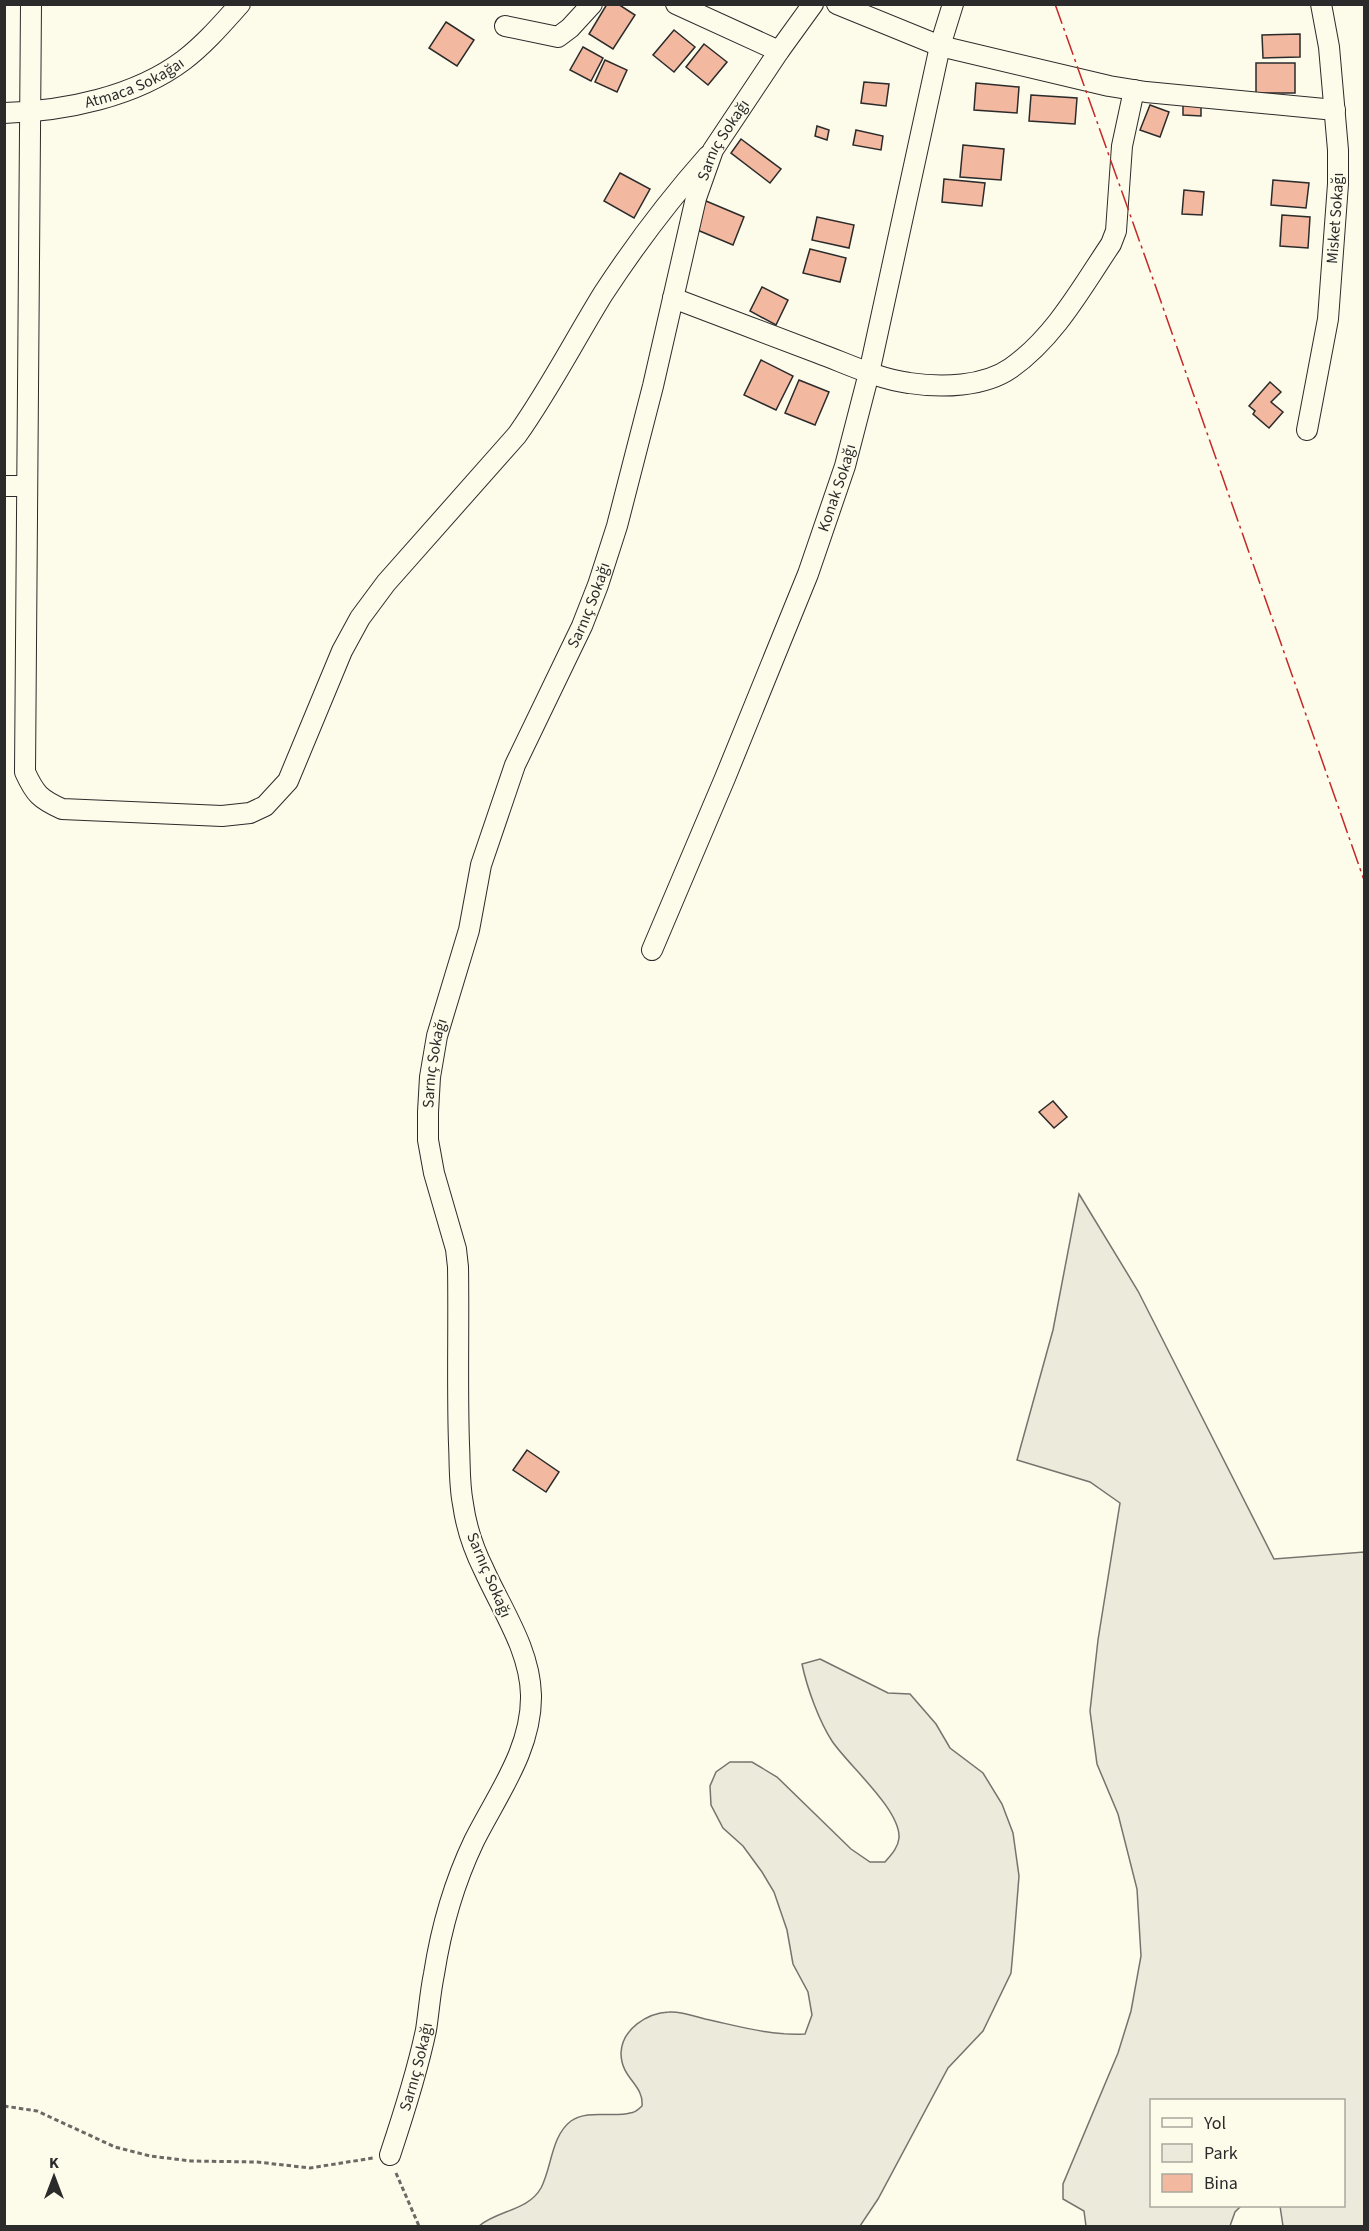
<svg xmlns="http://www.w3.org/2000/svg" width="1369" height="2231" font-family="'Source Sans 3',sans-serif">
  <style>
    .green { fill: #ecebdb; stroke: #74746e; stroke-width: 1.5 }
    .building { fill: #f2b8a0; stroke: #2b2b2b; stroke-width: 1.5 }
    .lines { fill: none; stroke-linecap: round; stroke-linejoin: round }
    .minor-casing { stroke: #2b2b2b; stroke-width: 22 }
    .path { stroke: #6a6964; stroke-width: 3; stroke-dasharray: 4.5 3; stroke-linecap: butt }
    .minor { stroke: #fdfbea; stroke-width: 20 }
    .power { stroke: #c62828; stroke-width: 1.5; stroke-dasharray: 21 4.5 3 4.5; stroke-linecap: butt }
    .labels { text-anchor: middle; dominant-baseline: central; stroke-width: 4.5; stroke-linejoin: round; paint-order: stroke }
    .street-label { font-size: 16px; fill: #2b2b2b; stroke: #fdfbea }
  </style>
  <rect width="100%" height="100%" fill="#fdfbea"/>
  <g class="green">
    <path d="M1079,1194L1138,1291L1274,1559L1364,1552V2226H1283L1280,2206H1344V2100H1152V2206H1241L1235,2212L1230,2226H1086L1084,2211L1063,2199V2184L1118,2053L1131,2011L1141,1956L1137,1889L1118,1814L1097,1764L1090,1711L1098,1640L1120,1503L1090,1482L1017,1460L1053,1330Z"/>
    <path d="M820,1659L888,1693L910,1694L936,1724L950,1748L983,1773L1002,1804L1013,1833L1019,1876L1014,1939L1011,1973L983,2031L948,2068L878,2199L860,2226H479C498,2210 528,2211 541,2188C552,2167 551,2136 571,2121C588,2109 612,2118 630,2113C635,2113 639,2109 642,2106C644,2084 621,2079 621,2053C622,2029 647,2013 669,2012C680,2011 694,2016 705,2019C738,2026 771,2036 805,2034L812,2015L808,1992L793,1964L787,1930L774,1892L762,1872L743,1846L723,1828L711,1805L710,1786L716,1772L730,1762H752L777,1777L851,1849L870,1862H885C891,1855 898,1848 899,1838C901,1810 848,1765 832,1741C819,1721 807,1688 802,1664Z"/>
  </g>
  <g class="building">
    <path d="M607,4H618L635,15L613,49L589,34Z"/>
    <path d="M446,22L474,40L457,66L429,48Z"/>
    <path d="M674,30L695,47L674,72L653,55Z"/>
    <path d="M1300,34V57L1263,58L1262,35Z"/>
    <path d="M704,44L727,62L708,85L686,67Z"/>
    <path d="M583,47L603,58L591,81L570,70Z"/>
    <path d="M605,60L627,70L617,92L595,82Z"/>
    <rect x="1256" y="63" width="39" height="30"/>
    <path d="M864,82L889,84L886,106L861,103Z"/>
    <path d="M976,83L1019,87L1017,113L974,110Z"/>
    <path d="M1031,95L1077,98L1075,124L1029,121Z"/>
    <path d="M1150,105L1169,112L1160,137L1140,130Z"/>
    <path d="M1183,105L1201,106V116L1183,115Z"/>
    <path d="M817,126L829,130L827,140L815,136Z"/>
    <path d="M856,130L883,136L881,150L853,145Z"/>
    <path d="M741,139L781,169L770,183L731,153Z"/>
    <path d="M963,145L1004,149L1001,180L960,177Z"/>
    <path d="M620,173L650,189L634,218L604,201Z"/>
    <path d="M944,179L985,183L982,206L942,202Z"/>
    <path d="M1273,180L1309,183L1306,208L1271,205Z"/>
    <path d="M1184,190L1204,192L1202,215L1182,214Z"/>
    <path d="M706,201L744,217L733,245L695,229Z"/>
    <path d="M1282,215L1310,217L1308,248L1280,246Z"/>
    <path d="M817,217L854,225L849,248L812,240Z"/>
    <path d="M810,249L846,258L840,282L803,273Z"/>
    <path d="M762,287L788,300L776,325L750,311Z"/>
    <path d="M761,360L793,376L776,410L744,395Z"/>
    <path d="M799,380L829,392L815,425L785,413Z"/>
    <path d="M1270,382L1281,392L1271,402L1283,412L1269,428L1253,414L1255,411L1249,406Z"/>
    <path d="M1053,1101L1067,1117L1054,1128L1039,1112Z"/>
    <path d="M527,1450L559,1472L546,1492L513,1470Z"/>
  </g>
  <g class="lines">
    <g class="minor-casing">
      <g id="minor">
        <path d="M31,4L25,772C35,794 40,799 62,809L222,816L250,813L265,806L288,781L342,651L360,618L386,583L517,435C549,390 574,341 603,294C635,245 669,200 708,156"/>
        <path d="M676,4L779,51"/>
        <path d="M837,4L940,46L1109,86L1146,92L1335,110"/>
        <path d="M505,26L558,37L570,28L592,4"/>
        <path id="s1" d="M4,113C65,111 135,97 184,60C205,44 222,24 240,4"/>
        <path d="M673,298C721,316 770,335 818,353C848,364 878,379 909,383C941,388 984,387 1011,368C1055,337 1082,287 1111,244L1116,231L1122,146L1134,90"/>
        <path id="s2" d="M1307,430L1328,319L1338,184V150L1329,47L1321,4"/>
        <path d="M4,486H27"/>
        <path id="s3" d="M652,950L725,778L808,574L845,466L869,373L940,46L953,4"/>
        <path id="s4" d="M390,2155C404,2113 417,2073 426,2030C429,2011 430,1993 434,1974C441,1929 454,1883 474,1841C497,1795 532,1749 531,1695C530,1650 502,1610 484,1570C474,1550 466,1526 463,1504C459,1484 460,1463 459,1444C457,1385 459,1326 458,1267L456,1249L434,1173L428,1140V1112L430,1077L437,1036L469,930L481,865L515,765L582,626L598,585L617,526L653,386L696,198L713,150L779,51L813,4"/>
      </g>
    </g>
    <g class="path">
      <path d="M4,2106L37,2111L115,2147L150,2156L191,2161L257,2162L310,2168L373,2158"/>
      <path d="M396,2173L419,2226"/>
    </g>
    <use href="#minor" class="minor"/>
    <path class="power" d="M1055,4L1153,279L1364,880"/>
  </g>
  <g class="labels">
    <g class="street-label">
      <text stroke="none"><textPath href="#s1" startOffset="135">Atmaca Sokağaı</textPath></text>
      <text stroke="none"><textPath href="#s4" startOffset="2106">Sarnıç Sokağı</textPath></text>
      <text stroke="none"><textPath href="#s2" startOffset="214">Misket Sokağı</textPath></text>
      <text stroke="none"><textPath href="#s3" startOffset="498">Konak Sokağı</textPath></text>
      <text stroke="none"><textPath href="#s4" startOffset="1620">Sarnıç Sokağı</textPath></text>
      <text stroke="none"><textPath href="#s4" startOffset="1134">Sarnıç Sokağı</textPath></text>
      <text transform="translate(489 1575) rotate(67)">Sarnıç Sokağı</text>
      <text stroke="none"><textPath href="#s4" startOffset="92">Sarnıç Sokağı</textPath></text>
    </g>
  </g>
  <rect width="1369" height="2231" fill="none" stroke="#2b2b2b" stroke-width="12"/>
  <rect x="1150" y="2099" width="195" height="108" fill="#fdfbea" stroke="#a9a89e" stroke-width="1.5"/>
  <rect x="1162" y="2118" width="30" height="9" fill="#fdfbea" stroke="#a9a89e" stroke-width="1.5"/>
  <text x="1204" y="2129" font-size="18" fill="#2b2b2b">Yol</text>
  <rect x="1162" y="2144" width="30" height="18" fill="#ecebdb" stroke="#a9a89e" stroke-width="1.5"/>
  <text x="1204" y="2159" font-size="18" fill="#2b2b2b">Park</text>
  <rect x="1162" y="2174" width="30" height="18" fill="#f2b8a0" stroke="#a9a89e" stroke-width="1.5"/>
  <text x="1204" y="2189" font-size="18" fill="#2b2b2b">Bina</text>
  <g transform="translate(54 2177)" stroke="#fdfbea" stroke-width="4.5" paint-order="stroke">
  <path d="M0-4.5L10 22L0 15L-10 22Z" fill="#2b2b2b"/>
  <text y="-9" font-size="16" font-weight="bold" text-anchor="middle" fill="#2b2b2b">K</text>
  </g>
</svg>
